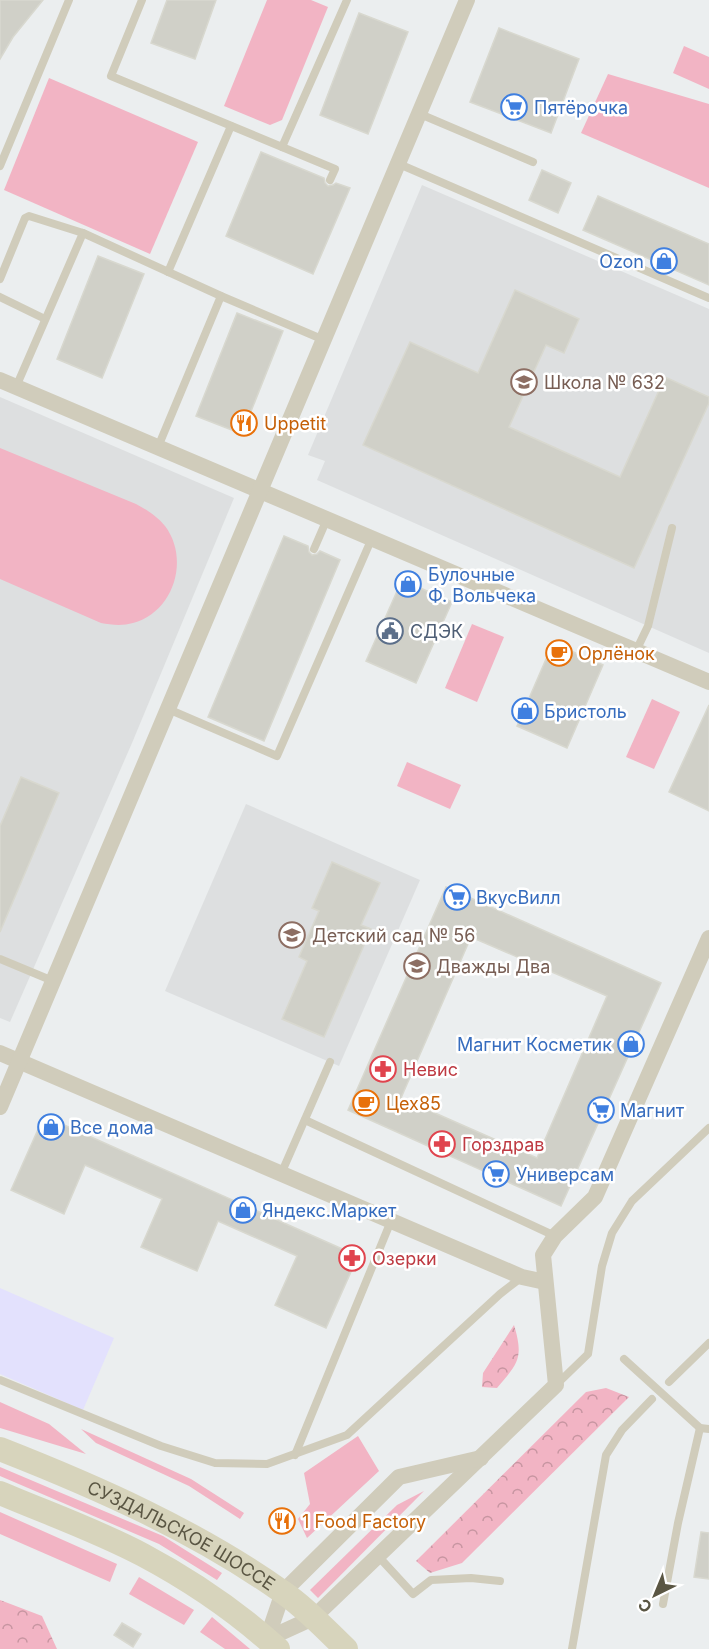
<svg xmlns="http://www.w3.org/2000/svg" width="709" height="1649" font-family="Inter,sans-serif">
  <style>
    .commercial { fill: #e3e1fd }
    .education { fill: #dddfe0 }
    .green { fill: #f2b4c4 }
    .forest { fill: url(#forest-crowns) }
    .building { fill: #d0d0c8; stroke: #d8d8cf; stroke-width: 1.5; fill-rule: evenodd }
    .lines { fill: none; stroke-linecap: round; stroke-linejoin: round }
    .service { stroke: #d0ccbb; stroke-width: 8 }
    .minor { stroke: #d0ccbb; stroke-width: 16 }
    .secondary { stroke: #d7d4bc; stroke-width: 24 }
    .labels { text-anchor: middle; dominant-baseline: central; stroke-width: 5; stroke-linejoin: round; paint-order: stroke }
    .shop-label { font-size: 18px; fill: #366cbe; stroke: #fff; text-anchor: start }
    .education-label { font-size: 18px; fill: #785e54; stroke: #fff; text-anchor: start }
    .food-label { font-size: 18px; fill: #c56008; stroke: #fff; text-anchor: start }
    .service-label { font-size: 18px; fill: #4e5e75; stroke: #fff; text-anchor: start }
    .health-label { font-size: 18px; fill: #be3a42; stroke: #fff; text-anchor: start }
    .street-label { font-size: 18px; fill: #5a5643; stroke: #fff }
  </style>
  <defs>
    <pattern id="forest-crowns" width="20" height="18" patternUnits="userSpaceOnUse" patternTransform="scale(1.5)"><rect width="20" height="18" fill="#f2b4c4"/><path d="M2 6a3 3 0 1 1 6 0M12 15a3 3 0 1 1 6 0" fill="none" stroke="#c795a1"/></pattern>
  </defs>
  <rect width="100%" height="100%" fill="#ebeeef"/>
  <path class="commercial" d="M0,1288L114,1338L83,1410L0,1374Z"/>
  <g class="education">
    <path d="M422,185L709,309V653L317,480L325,461L308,455Z"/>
    <path d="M0,397L234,498L132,743L10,1022L0,1018Z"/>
    <path d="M246,804L420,880L339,1066L165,991Z"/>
  </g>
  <g class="green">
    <path d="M267,0H311L328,7L282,120L270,125L224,106Z"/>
    <path d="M684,46L709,57V89L673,73Z"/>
    <path d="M608,74L709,104V188L581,133Z"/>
    <path d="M49,78L198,142L150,254L4,190Z"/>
    <path d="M0,448L136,504C147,510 157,516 165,526C190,559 174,612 133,623C123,626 111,625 101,623L0,579Z"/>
    <path d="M472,624L504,637L477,702L445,688Z"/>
    <path d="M652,699L680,712L654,769L626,757Z"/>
    <path d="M407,762L461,785L450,809L397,786Z"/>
    <path d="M0,1402L49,1424L86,1454L0,1428Z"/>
    <path d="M81,1429L191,1479L244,1513L240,1519L189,1486L96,1443Z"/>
    <path d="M358,1436L379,1471L307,1538L298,1519L310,1504L304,1473Z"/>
    <path d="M0,1467L163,1536L222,1573L217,1580L159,1544L0,1476Z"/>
    <path d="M424,1491L318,1598L310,1590L397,1505Z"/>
    <path d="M0,1512L117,1564L110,1582L0,1534Z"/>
    <path d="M139,1577L194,1610L184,1625L129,1594Z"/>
    <path d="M212,1617L250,1649H225L200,1632Z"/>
  </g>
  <g class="forest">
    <path d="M514,1325C524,1358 518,1363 497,1388L482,1387L483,1373Z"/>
    <path d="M606,1388L629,1397L462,1563L430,1573L416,1561L586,1392Z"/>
    <path d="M0,1600L42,1616L57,1649H0Z"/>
  </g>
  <g class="building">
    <path d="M0,0H43L13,37L0,59Z"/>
    <path d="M167,0H216L195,59L151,43Z"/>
    <path d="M359,13L408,32L368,134L320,115Z"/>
    <path d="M499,28L579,59L551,133L470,102Z"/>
    <path d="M261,152L324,178L325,183L328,186L333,185L336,183L350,188L313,274L226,236Z"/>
    <path d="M542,170L571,183L558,213L529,200Z"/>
    <path d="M598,196L709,244V285L583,230Z"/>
    <path d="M98,256L144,274L102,378L57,359Z"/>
    <path d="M515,290L579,319L564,353L546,345L509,427L620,477L665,377L709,397V403L634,568L363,445L410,342L478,373Z"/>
    <path d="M237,313L283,331L242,434L196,416Z"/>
    <path d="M284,536L308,546L309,552L312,555L317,554L320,551L340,560L264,741L208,717Z"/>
    <path d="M402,580L452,602L416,683L366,661Z"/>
    <path d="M553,643L603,665L567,748L517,726Z"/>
    <path d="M709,705V811L669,792Z"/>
    <path d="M21,777L59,793L0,932V826Z"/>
    <path d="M332,862L380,883L361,925L371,929L324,1037L282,1019L307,961L299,957L319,911L312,908Z"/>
    <path d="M446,887L661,983L561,1206L348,1110ZM471,937L607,996L537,1158L401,1098Z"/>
    <path d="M44,1116L358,1256L326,1328L275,1305L297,1256L218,1221L197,1271L141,1247L162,1199L85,1165L64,1214L11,1190Z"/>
    <path d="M701,1532L709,1533V1579L694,1577Z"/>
    <path d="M122,1623L141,1634L133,1647L114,1635Z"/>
  </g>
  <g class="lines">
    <g class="service">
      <path d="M142,0L111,76L335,169L330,180"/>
      <path d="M420,114L533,162"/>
      <path d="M282,147L347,0"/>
      <path d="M399,164L709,298"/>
      <path d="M0,166L69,0"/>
      <path d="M168,272L231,126"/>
      <path d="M0,279L25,218L29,216L83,233"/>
      <path d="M0,297L45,319"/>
      <path d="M16,387L83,233L221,296L324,340"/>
      <path d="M158,447L221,296"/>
      <path d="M314,549L327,519"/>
      <path d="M636,651L648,626L672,528"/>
      <path d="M168,709L277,756L372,538"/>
      <path d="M0,959L53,981"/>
      <path d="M305,1120L555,1236"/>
      <path d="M281,1174L330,1062"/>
      <path d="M624,1359L700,1428L709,1429"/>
      <path d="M0,1380L161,1446L215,1463L267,1464L347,1435L500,1294L522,1277"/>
      <path d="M669,1382L709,1343"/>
      <path d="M556,1385L588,1354L602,1266L612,1233L632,1201L709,1128"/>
      <path d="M295,1455L391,1221"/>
      <path d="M378,1556L413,1594L431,1580L471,1578L500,1581"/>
      <path d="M663,1604L678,1523L700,1428"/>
      <path d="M572,1649L606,1455L622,1430L652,1399"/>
    </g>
    <g class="minor">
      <path d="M0,380L709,682"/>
      <path d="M0,1053L522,1277L545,1282"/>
      <path d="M0,1107L467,0"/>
      <path d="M267,1639L313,1618L556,1385L543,1255L555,1236L595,1197L709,938"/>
      <path d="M267,1639L283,1592L399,1477L481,1458"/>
    </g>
    <g class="secondary">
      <path id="s1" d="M0,1449C97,1487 196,1531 281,1591C305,1607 325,1629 346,1649"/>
      <path d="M0,1493C47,1513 98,1531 143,1555C192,1581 237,1612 278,1649"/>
    </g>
  </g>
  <defs>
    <g id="supermarket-ring" transform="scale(1.35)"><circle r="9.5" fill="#fff" stroke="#3f7fe0" stroke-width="1.5"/><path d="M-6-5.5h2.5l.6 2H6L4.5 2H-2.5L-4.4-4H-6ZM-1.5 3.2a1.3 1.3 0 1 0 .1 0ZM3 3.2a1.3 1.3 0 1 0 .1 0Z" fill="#3f7fe0"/></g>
    <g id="shop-ring" transform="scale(1.35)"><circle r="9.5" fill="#fff" stroke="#3f7fe0" stroke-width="1.5"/><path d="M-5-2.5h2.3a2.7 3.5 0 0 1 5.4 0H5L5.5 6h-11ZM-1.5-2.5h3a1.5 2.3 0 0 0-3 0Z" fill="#3f7fe0"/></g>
    <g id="school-ring" transform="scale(1.35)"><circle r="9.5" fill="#fff" stroke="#8d6e63" stroke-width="1.5"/><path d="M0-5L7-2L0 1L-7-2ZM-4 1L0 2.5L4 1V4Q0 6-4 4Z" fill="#8d6e63"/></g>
    <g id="restaurant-ring" transform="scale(1.35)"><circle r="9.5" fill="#fff" stroke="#e8710a" stroke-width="1.5"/><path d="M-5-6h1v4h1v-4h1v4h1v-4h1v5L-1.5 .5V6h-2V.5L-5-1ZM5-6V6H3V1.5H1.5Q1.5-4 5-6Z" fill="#e8710a"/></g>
    <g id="civic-ring" transform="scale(1.35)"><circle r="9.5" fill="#fff" stroke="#5c6f8a" stroke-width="1.5"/><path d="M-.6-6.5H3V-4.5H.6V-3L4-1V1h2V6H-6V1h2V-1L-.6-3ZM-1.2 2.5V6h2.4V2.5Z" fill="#5c6f8a"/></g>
    <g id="cafe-ring" transform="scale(1.35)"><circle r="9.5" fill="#fff" stroke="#e8710a" stroke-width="1.5"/><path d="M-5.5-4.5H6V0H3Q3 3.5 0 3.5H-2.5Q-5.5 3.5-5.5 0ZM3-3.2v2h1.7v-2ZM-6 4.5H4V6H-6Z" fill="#e8710a"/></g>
    <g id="pharmacy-ring" transform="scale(1.35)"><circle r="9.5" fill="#fff" stroke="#e0444e" stroke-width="1.5"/><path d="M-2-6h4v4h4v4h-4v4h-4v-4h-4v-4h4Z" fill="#e0444e"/></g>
  </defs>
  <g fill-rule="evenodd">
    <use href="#supermarket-ring" x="514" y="107"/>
    <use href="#shop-ring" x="664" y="261"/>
    <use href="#school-ring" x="524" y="382"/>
    <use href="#restaurant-ring" x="244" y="423"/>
    <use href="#shop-ring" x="408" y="584"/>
    <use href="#civic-ring" x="390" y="631"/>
    <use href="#cafe-ring" x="559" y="653"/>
    <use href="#shop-ring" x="525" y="711"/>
    <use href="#supermarket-ring" x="457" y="897"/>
    <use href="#school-ring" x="292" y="935"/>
    <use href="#school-ring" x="417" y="966"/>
    <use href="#shop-ring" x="631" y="1044"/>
    <use href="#pharmacy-ring" x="383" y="1069"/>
    <use href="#cafe-ring" x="366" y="1103"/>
    <use href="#supermarket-ring" x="601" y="1110"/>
    <use href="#shop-ring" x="51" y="1127"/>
    <use href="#pharmacy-ring" x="442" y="1144"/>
    <use href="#supermarket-ring" x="496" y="1174"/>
    <use href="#shop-ring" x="243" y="1210"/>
    <use href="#pharmacy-ring" x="352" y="1258"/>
    <use href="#restaurant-ring" x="282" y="1521"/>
  </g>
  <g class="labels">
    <g class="shop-label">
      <text x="534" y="107">Пятёрочка</text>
      <text x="644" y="261" text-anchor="end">Ozon</text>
      <text x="428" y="574">Булочные<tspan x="428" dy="21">Ф. Вольчека</tspan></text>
      <text x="544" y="711">Бристоль</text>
      <text x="476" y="897">ВкусВилл</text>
      <text x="612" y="1044" text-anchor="end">Магнит Косметик</text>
      <text x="620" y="1110">Магнит</text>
      <text x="70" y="1127">Все дома</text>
      <text x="516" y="1174">Универсам</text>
      <text x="262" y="1210">Яндекс.Маркет</text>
    </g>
    <g class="education-label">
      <text x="544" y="382">Школа № 632</text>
      <text x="312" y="935">Детский сад № 56</text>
      <text x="436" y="966">Дважды Два</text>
    </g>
    <g class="food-label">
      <text x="264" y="423">Uppetit</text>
      <text x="578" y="653">Орлёнок</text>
      <text x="386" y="1103">Цех85</text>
      <text x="302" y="1521">1 Food Factory</text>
    </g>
    <g class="service-label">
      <text x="410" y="631">СДЭК</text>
    </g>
    <g class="health-label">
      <text x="403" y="1069">Невис</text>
      <text x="462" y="1144">Горздрав</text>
      <text x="372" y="1258">Озерки</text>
    </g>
    <g class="street-label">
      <text stroke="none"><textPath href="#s1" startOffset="201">СУЗДАЛЬСКОЕ ШОССЕ</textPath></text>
    </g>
  </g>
  <g transform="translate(655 1595) rotate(223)" stroke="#ffffff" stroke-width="4.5" paint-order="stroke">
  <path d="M0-4.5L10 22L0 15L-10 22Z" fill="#5a5643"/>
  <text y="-9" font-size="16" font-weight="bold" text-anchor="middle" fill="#5a5643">С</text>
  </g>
</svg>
